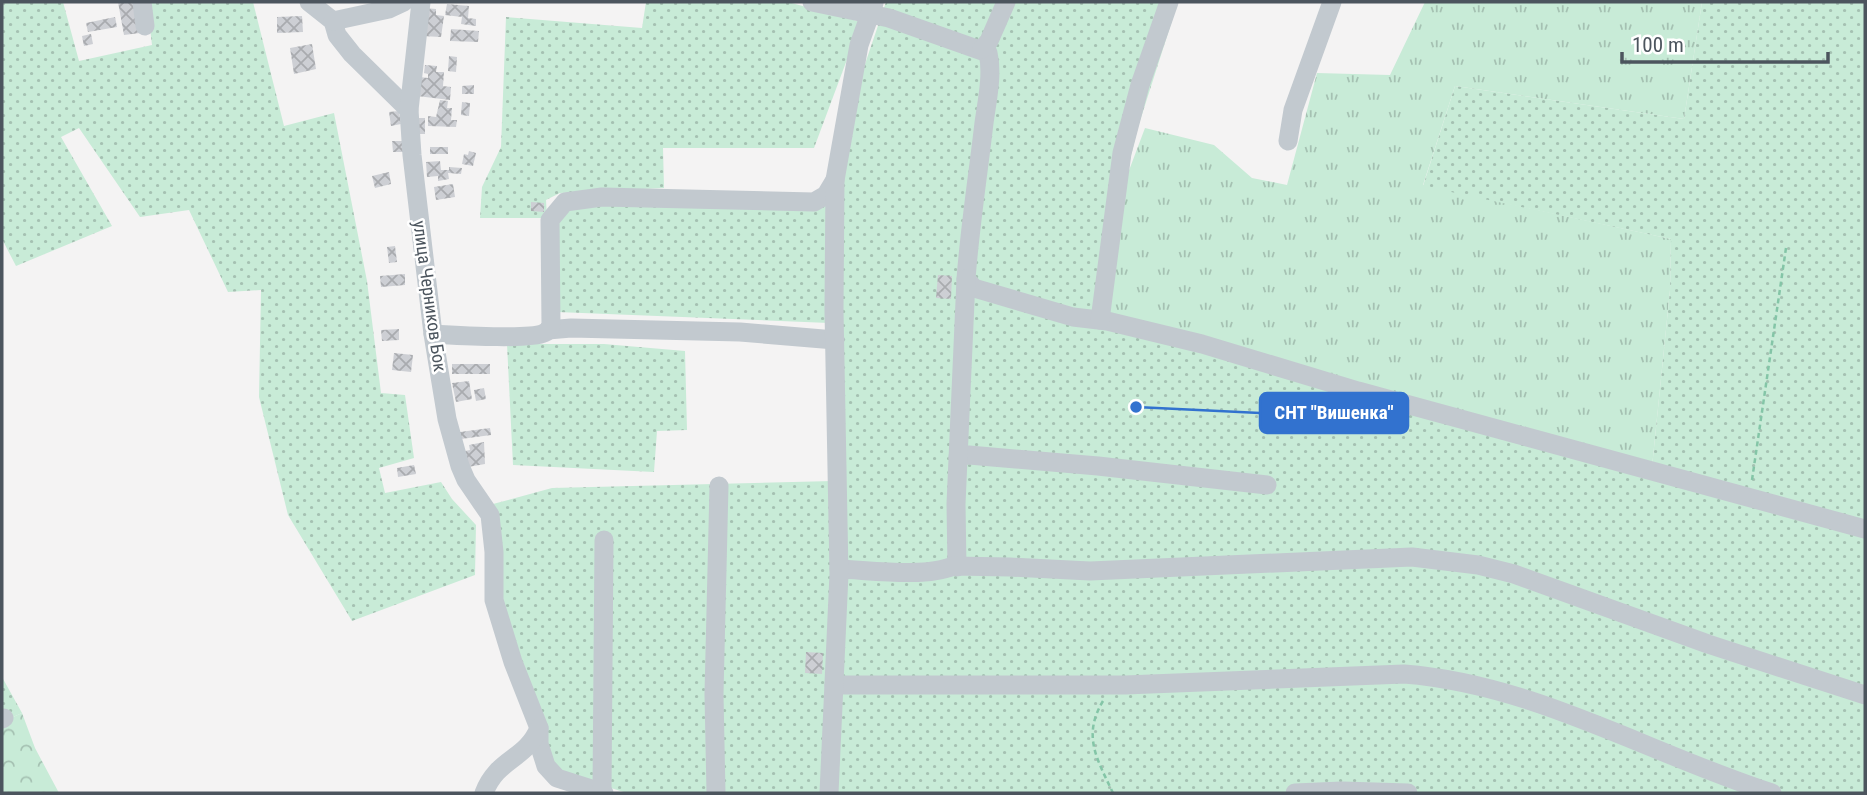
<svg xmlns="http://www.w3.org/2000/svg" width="1867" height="795" font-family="'Roboto Condensed',sans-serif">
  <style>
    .grass { fill: url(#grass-tufts) }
    .forest { fill: url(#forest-crowns) }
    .garden { fill: url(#garden-dots) }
    .building { fill: url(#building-cross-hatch) }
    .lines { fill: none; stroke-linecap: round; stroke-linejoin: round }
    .path { stroke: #84c5a7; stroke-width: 2.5; stroke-dasharray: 5 3.5; stroke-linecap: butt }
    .minor { stroke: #c2c9cf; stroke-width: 19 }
    .labels { text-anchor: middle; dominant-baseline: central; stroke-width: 5; stroke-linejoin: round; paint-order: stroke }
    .street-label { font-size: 18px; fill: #4c555e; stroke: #fff }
    .leader { fill: none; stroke: #3272cf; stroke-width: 2.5 }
    .callout-dot { fill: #3272cf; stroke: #fff; stroke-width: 2.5 }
    .callout { fill: #3272cf; stroke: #3272cf; stroke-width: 2.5 }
    .callout-label { font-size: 19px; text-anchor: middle; font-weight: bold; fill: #fff }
  </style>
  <defs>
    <pattern id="grass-tufts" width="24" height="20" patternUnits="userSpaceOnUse" patternTransform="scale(1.75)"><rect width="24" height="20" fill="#c8ebd7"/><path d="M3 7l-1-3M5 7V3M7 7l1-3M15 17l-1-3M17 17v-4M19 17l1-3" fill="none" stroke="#a5c1b2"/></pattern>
    <pattern id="forest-crowns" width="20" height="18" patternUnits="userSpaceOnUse" patternTransform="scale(1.75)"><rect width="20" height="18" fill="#c8ebd7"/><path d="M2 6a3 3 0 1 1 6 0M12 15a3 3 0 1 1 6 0" fill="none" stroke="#a5c1b2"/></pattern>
    <pattern id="garden-dots" width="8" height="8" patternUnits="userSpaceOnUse" patternTransform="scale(1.75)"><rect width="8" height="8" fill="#c8ebd7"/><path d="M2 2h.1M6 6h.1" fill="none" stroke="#a5c1b2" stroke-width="1.8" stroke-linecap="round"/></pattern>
    <pattern id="building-cross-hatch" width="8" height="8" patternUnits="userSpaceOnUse" patternTransform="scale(1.75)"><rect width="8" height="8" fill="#cdcfd4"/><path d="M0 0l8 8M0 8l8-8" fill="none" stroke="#a9abaf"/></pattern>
  </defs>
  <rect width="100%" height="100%" fill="#f4f3f3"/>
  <path class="grass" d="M1425,2H1702L1684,119L1455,86L1423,185L1671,239L1670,290L1652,467L1109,314L1125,181L1145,128L1214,145L1252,178L1287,185L1317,73L1390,75Z"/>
  <path class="forest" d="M22,713L35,748L59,793H2V722Z"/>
  <g class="garden">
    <path d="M2,2H63L79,61L152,45L147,2H253L284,126L334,113L367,281L381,393L405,395L414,458L379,468L385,493L441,482L452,499L476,525L475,575L352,621L288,515L259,397L261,290L228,292L189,210L140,217L79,128L61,137L112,226L16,266L2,239Z"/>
    <path d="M646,2H788L861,22L814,148H663L664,188L560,193L546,200L547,218H480L482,187L501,147L506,17L642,28Z"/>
    <path d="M886,2H1178L1138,127L1125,181L1109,314L1652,467L1670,290L1671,239L1423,186L1455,86L1684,119L1702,2H1865V793H627L572,776L555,766L499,598L493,504L552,488L833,481L829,323L557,312L556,199L811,197L822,191Z"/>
    <path d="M507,344H604L685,351L687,430L657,431L654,472L513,465Z"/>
    <path d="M2,677L22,713L2,722Z"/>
  </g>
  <g class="building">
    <path d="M118,2H135L140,33L124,35Z"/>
    <path d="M447,4L469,6L468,18L476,19V26L461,24L462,17L445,15Z"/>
    <path d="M425,8L436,9V15L444,16L441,37L422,36Z"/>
    <path d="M302,16L303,32L277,33V17Z"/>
    <path d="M115,17L117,27L88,32L86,23Z"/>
    <path d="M451,29L479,31L478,42L450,41Z"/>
    <path d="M91,34L93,44L84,46L82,36Z"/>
    <path d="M312,44L316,69L294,74L290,48Z"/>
    <path d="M449,56L457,57L456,72L448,71Z"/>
    <path d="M425,65L437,66L436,72H444L443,86L451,87L450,100L417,96L420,77L428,78V74L424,73Z"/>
    <path d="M474,85V94H462V86Z"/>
    <path d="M440,100L448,101L447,108H452L451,120H457L456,127L428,126V116L436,117Z"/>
    <path d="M462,102L470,103L469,116L461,115Z"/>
    <path d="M399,111L401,124L391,126L389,112Z"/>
    <rect x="415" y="118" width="10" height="16"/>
    <path d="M392,141H402L403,152H393Z"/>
    <rect x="430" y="147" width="18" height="7"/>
    <path d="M469,151L476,153L473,166L462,164L464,154L468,155Z"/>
    <path d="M440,161L441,170H449V167L462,168L461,174L448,173L449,179L438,181V176L427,177L426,162Z"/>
    <path d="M389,172L391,184L375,188L372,176Z"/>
    <path d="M453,184L455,197L436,200L434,187Z"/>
    <path d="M531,202L544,203V212L531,211Z"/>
    <path d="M395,246L397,262L389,263L387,247Z"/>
    <path d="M405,274V285L381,287L380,276Z"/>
    <path d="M938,275L952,276L951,299L936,298Z"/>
    <path d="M399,329V340L382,341L381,330Z"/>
    <path d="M394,353L413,355L411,372L392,370Z"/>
    <rect x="452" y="364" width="38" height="10"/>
    <path d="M469,381L472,399L456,402L452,383Z"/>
    <path d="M484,388L486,399L476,401L474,390Z"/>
    <path d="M490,428L491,435L461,439L460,432Z"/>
    <path d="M484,442L485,464L468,467L465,451L470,450L469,445Z"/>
    <path d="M414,465L416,474L398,477L397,468Z"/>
    <path d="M806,652L823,653L822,674L805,673Z"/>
  </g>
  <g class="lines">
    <g class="path">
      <path d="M1752,480L1786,248"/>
      <path d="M1103,701C1082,736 1097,759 1113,793"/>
    </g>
    <g class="minor">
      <path d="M142,2L145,26"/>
      <path d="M309,2L333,21L337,35L352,54L409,110"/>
      <path d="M421,2L409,110L412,155L433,334L447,419L460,466L466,480L490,515L494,552V600L513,662L539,728V744L546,766L557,778L604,793"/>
      <path d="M812,2L889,18L988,53C993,74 987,101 984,123C978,175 970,226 966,279L974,288L1073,317L1107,321L1202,344L1358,391L1865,529"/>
      <path d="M333,21L389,9L404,2"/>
      <path d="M982,49L989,41L1006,2"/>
      <path d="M1288,141L1293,110L1332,2"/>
      <path d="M1100,320L1122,153L1140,85L1169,2"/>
      <path d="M548,330L571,328L740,332L835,340"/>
      <path d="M433,334C453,335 529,340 544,333C549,331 549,329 551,325L550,220L565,202L602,197L814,202L826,195L835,180"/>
      <path d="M958,457L969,455L1098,466L1267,485"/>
      <path d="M957,567L956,504L966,279"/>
      <path d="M839,569C869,570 926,578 953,566L1010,567L1090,571L1412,557L1478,565L1514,574L1708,644L1865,695"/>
      <path d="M834,685H1125L1404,674C1534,684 1650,754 1772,793"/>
      <path d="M2,719L4,718"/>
      <path d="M484,793C497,758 526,760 539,728"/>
      <path d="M602,793L604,540"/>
      <path d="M716,793L714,694L719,486"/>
      <path d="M829,793L839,574L834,310L835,180L859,45L874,3"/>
      <path d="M1295,793L1342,791L1408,793"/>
    </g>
  </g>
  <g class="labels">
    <g class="street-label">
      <text transform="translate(430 296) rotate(82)">улица Черников Бок</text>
    </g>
  </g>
  <path class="leader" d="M1136 407L1260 413"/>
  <circle class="callout-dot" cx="1136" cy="407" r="7"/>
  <rect class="callout" x="1260" y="393" width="148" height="40" rx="7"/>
  <g class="callout-label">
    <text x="1334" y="419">СНТ "Вишенка"</text>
  </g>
  <rect width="1867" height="795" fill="none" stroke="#4c555e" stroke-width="7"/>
  <path d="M1622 52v10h206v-10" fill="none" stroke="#4c555e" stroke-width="3.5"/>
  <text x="1632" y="52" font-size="21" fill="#4c555e" stroke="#ffffff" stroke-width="5" paint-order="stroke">100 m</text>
</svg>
